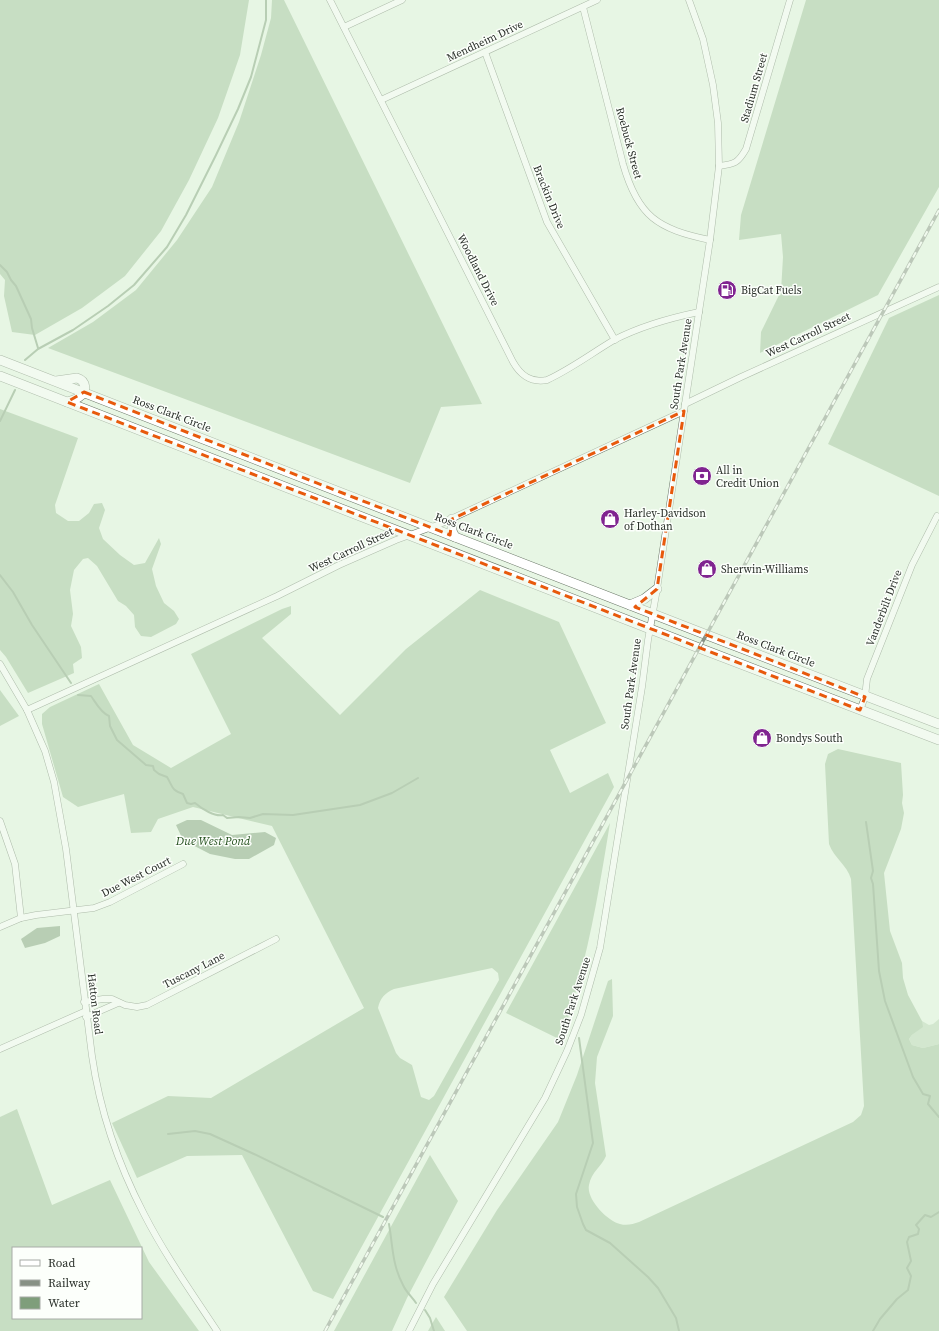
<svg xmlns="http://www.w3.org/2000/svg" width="939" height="1331" font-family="'Source Serif 4',serif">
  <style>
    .green { fill: #bad6b6 }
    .forest { fill: #a1c19c; fill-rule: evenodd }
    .water { fill: #7f9e7b }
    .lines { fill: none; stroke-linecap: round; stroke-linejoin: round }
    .stream { stroke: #7f9e7b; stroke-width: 2 }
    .minor-casing { stroke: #697666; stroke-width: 7 }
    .highway-casing { stroke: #697666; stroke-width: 10 }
    .minor { stroke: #fff; stroke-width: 6 }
    .highway { stroke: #fff; stroke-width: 9 }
    .rail-casing { stroke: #879185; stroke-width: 3.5 }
    .rail { stroke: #fcfffb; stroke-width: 2; stroke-dasharray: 6; stroke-linecap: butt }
    .marked { fill: none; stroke: #e8590c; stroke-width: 3; stroke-dasharray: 8 5; stroke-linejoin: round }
    .labels { text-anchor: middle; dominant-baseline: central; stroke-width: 3; stroke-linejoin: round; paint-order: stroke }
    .street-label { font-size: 11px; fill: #292f29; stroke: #fcfffb }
    .poi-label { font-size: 11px; fill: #292f29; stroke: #fcfffb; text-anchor: start }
    .water-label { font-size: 12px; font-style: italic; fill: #295423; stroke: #fcfffb }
  </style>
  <rect width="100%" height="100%" fill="#e7f6e4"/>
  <path class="green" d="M939,1019V1044L923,1048L912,1045L909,1039L912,1035L922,1027V1021L929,1025L933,1024Z"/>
  <g class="forest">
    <path d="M0,0H249L240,55L218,118L189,180L161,231L125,276L82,308L35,335L12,332L4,296L5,280L0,274Z"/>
    <path d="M272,0H284L482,404L441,407L410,483L48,348L93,322L136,290L177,240L212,187L239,122L261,55L271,18Z"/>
    <path d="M806,0H939V187L878,295L760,353L761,332L781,291L783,257L781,234L739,240L741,215Z"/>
    <path d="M939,295V496L828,444L889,318Z"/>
    <path d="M0,409L78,438L55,505L56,513L68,521H79L89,513L94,504L102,503L105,510L99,528L103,539L120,555L134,565L145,563L159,538L161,544L152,569L156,586L164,603L174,611L179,619L176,624L151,637L141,636L135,627L134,615L126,606L118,601L97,566L88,558L83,559L74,570L70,590L73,614L71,626L81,647L82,658L73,664L74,673L28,693L6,657L0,650Z"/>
    <path d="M480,590L559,622L606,723L550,750L570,793L608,773L614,787L333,1299L313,1291L242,1155L187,1156L137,1178L112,1123L168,1096L211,1098L364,1008L272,826L193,807L158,819L151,832L131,833L124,794L78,807L63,797L42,724V714L50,707L99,684L133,745L171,768L231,734L191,654L282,609L291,606V614L262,638L340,715L406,649ZM492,968L498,973L499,980L434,1096L429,1100L421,1097L412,1065L400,1058L396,1053L378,1008C380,998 385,993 394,989Z"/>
    <path d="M0,690L19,716L0,726Z"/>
    <path d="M838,749L901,763L903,795L902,803L904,813L901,829L884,873L890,931L902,963L903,978L908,995L922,1021L923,1027L912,1035L909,1039L912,1045L923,1048L939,1044V1331H467L444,1297L497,1210L558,1122L577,1075L608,981L612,979L613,1016L597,1057L595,1083L606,1156C602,1166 591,1172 589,1185C586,1199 607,1221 620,1224C627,1226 633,1224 639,1222L853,1122L861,1115L864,1106L851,879C847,865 834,858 829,844L825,764L828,754Z"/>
    <path d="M610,823C601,878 592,934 577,987C572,1005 567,1022 561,1040L506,1013Z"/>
    <path d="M17,1109L52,1205L110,1180L149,1262L199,1331H0V1117ZM13,1248H141V1318H13Z"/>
    <path d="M430,1155L458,1201L407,1298L392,1331H334Z"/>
    <path d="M436,1317L445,1331H428Z"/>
  </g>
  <g class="water">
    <path d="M187,820H201L232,835L265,832L276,838L274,845L249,859H235L210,854L183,840L176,825Z"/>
    <path d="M60,926V936L45,943L25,948L21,939L37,928Z"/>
  </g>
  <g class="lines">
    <g class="stream">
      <path d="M0,265L7,272L11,280L16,286L31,319L32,328L38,348"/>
      <path d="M25,360L38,349L73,330L108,306L134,285L167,247L186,215L216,155L238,109L251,77L266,20V0"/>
      <path d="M0,421L15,390"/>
      <path d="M0,575L13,592L32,625L71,683"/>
      <path d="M78,695L91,696C96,703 101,713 109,716L110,726L117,740L146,765L153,766L154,770L159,774L167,777C173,787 171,790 183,794L187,803L191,804L195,803C202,809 215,817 223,815L227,818L239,817L250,818L263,814L293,815L360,805L392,793L418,778"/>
      <path d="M866,822L873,871L871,878L873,884L879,971L885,1001L913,1077L923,1094L930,1096L928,1104L939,1117"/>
      <path d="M579,1038L593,1143L576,1194L577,1207L583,1224L586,1230L610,1243L648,1277L658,1288L676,1318L679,1331"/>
      <path d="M168,1134L195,1131L210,1134L254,1154L383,1217"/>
      <path d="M389,1224C393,1247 392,1264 403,1285C406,1292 412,1297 416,1303"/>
      <path d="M425,1310L430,1318L434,1331"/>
      <path d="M873,1331L880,1319L897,1299L908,1290L911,1276L907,1268L911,1261L907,1242L909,1237L918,1234L919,1229L916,1225L925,1215L931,1217L939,1212"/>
    </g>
    <g class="minor-casing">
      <g id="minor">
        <path d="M330,0L513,362C521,376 531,383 547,380C571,369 592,353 614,340C641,326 670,318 699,312"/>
        <path d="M583,7L623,164C638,217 658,229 710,240"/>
        <path d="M344,27L402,0"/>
        <path d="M485,52L547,222L615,340"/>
        <path d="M381,100L597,0"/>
        <path d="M719,166C735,164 738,163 746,149L790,0"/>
        <path d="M685,404L741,377L939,287"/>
        <path d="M0,664L27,710L45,751L54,782L66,849L92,1056C100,1112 118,1164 144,1214C165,1255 192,1293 217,1331"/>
        <path d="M27,710L277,596L339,565L396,540L440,524L684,411"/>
        <path d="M860,710L865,697L867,679L912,565L937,516"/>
        <path d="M0,821L15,864L21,918"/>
        <path d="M0,927L21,918L36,915L94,908L110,902L183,864"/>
        <path d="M84,1002L103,999H112L125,1005L137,1007L147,1005L276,939"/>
        <path d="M86,1017L118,1003"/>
        <path d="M0,1049L86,1011"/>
        <path d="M409,1331L433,1284L545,1098L567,1051L581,1015L600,948L642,687L648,640L657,589L699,312L710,240L719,166L718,123L713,85L703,39L689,0"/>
      </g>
    </g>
    <g class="highway-casing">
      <g id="highway">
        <path d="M0,360L707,635L939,724"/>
        <path d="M0,376L699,648L939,740"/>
        <path d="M56,381L77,378C87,381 87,392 79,397C75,400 71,401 67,402"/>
        <path d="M452,519V531L455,537"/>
        <path d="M630,605L644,599L657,589"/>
      </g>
    </g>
    <use href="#minor" class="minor"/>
    <use href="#highway" class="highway"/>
    <g class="rail-casing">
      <path id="rail" d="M325,1331L939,210"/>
    </g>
    <use href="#rail" class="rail"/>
  </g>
  <path d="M0 0H939V1331H0ZM84,392L450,535L452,519L684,411L657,589L635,607L865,697L860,710L67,402Z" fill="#e7f6e4" fill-opacity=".55" fill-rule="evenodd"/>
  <path class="marked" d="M84,392L450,535L452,519L684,411L657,589L635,607L865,697L860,710L67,402Z"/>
  <defs>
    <g id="fuel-disc" transform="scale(1)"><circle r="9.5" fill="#802490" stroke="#fcfffb"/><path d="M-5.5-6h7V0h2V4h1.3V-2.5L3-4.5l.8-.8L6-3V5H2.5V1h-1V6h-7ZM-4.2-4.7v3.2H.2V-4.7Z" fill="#fff"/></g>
    <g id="bank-disc" transform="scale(1)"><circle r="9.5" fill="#802490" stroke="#fcfffb"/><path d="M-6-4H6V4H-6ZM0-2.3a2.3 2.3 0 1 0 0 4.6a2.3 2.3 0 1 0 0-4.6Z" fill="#fff"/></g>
    <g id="shop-disc" transform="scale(1)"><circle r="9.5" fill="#802490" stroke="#fcfffb"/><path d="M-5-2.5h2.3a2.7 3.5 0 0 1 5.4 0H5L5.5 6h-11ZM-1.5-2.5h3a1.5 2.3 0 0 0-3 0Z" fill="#fff"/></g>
  </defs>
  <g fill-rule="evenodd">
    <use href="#fuel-disc" x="727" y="290"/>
    <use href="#bank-disc" x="702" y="476"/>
    <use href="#shop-disc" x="610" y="519"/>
    <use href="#shop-disc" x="707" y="569"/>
    <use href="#shop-disc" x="762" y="738"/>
  </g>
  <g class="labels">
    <g class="street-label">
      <text transform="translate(485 41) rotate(-25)">Mendheim Drive</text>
      <text transform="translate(754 88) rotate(-74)">Stadium Street</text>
      <text transform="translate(629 143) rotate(75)">Roebuck Street</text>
      <text transform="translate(549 197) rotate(68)">Brackin Drive</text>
      <text transform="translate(478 270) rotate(63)">Woodland Drive</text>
      <text transform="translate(808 335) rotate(-25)">West Carroll Street</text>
      <text transform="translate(681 364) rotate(-81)">South Park Avenue</text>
      <text transform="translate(172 414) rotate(21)">Ross Clark Circle</text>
      <text transform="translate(474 531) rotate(21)">Ross Clark Circle</text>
      <text transform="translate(351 550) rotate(-25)">West Carroll Street</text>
      <text transform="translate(884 608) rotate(-69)">Vanderbilt Drive</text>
      <text transform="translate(776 649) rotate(21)">Ross Clark Circle</text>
      <text transform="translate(631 684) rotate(-82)">South Park Avenue</text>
      <text transform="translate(136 877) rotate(-27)">Due West Court</text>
      <text transform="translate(194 970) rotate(-27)">Tuscany Lane</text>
      <text transform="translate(573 1001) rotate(-72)">South Park Avenue</text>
      <text transform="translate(95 1004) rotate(83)">Hatton Road</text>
    </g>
    <g class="poi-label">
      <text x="741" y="290">BigCat Fuels</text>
      <text x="716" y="470">All in<tspan x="716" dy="13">Credit Union</tspan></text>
      <text x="624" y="513">Harley-Davidson<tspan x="624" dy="13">of Dothan</tspan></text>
      <text x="721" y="569">Sherwin-Williams</text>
      <text x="776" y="738">Bondys South</text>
    </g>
    <g class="water-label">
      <text x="213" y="841">Due West Pond</text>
    </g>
  </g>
  <rect x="12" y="1247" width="130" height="72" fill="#fcfffb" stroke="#a8aca7"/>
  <rect x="20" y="1260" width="20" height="6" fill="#ffffff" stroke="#a8aca7"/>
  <text x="48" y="1267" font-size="12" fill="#292f29">Road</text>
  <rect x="20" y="1280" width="20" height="6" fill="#879185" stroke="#a8aca7"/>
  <text x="48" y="1287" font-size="12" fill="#292f29">Railway</text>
  <rect x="20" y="1297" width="20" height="12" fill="#7f9e7b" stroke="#a8aca7"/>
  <text x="48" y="1307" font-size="12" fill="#292f29">Water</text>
</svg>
